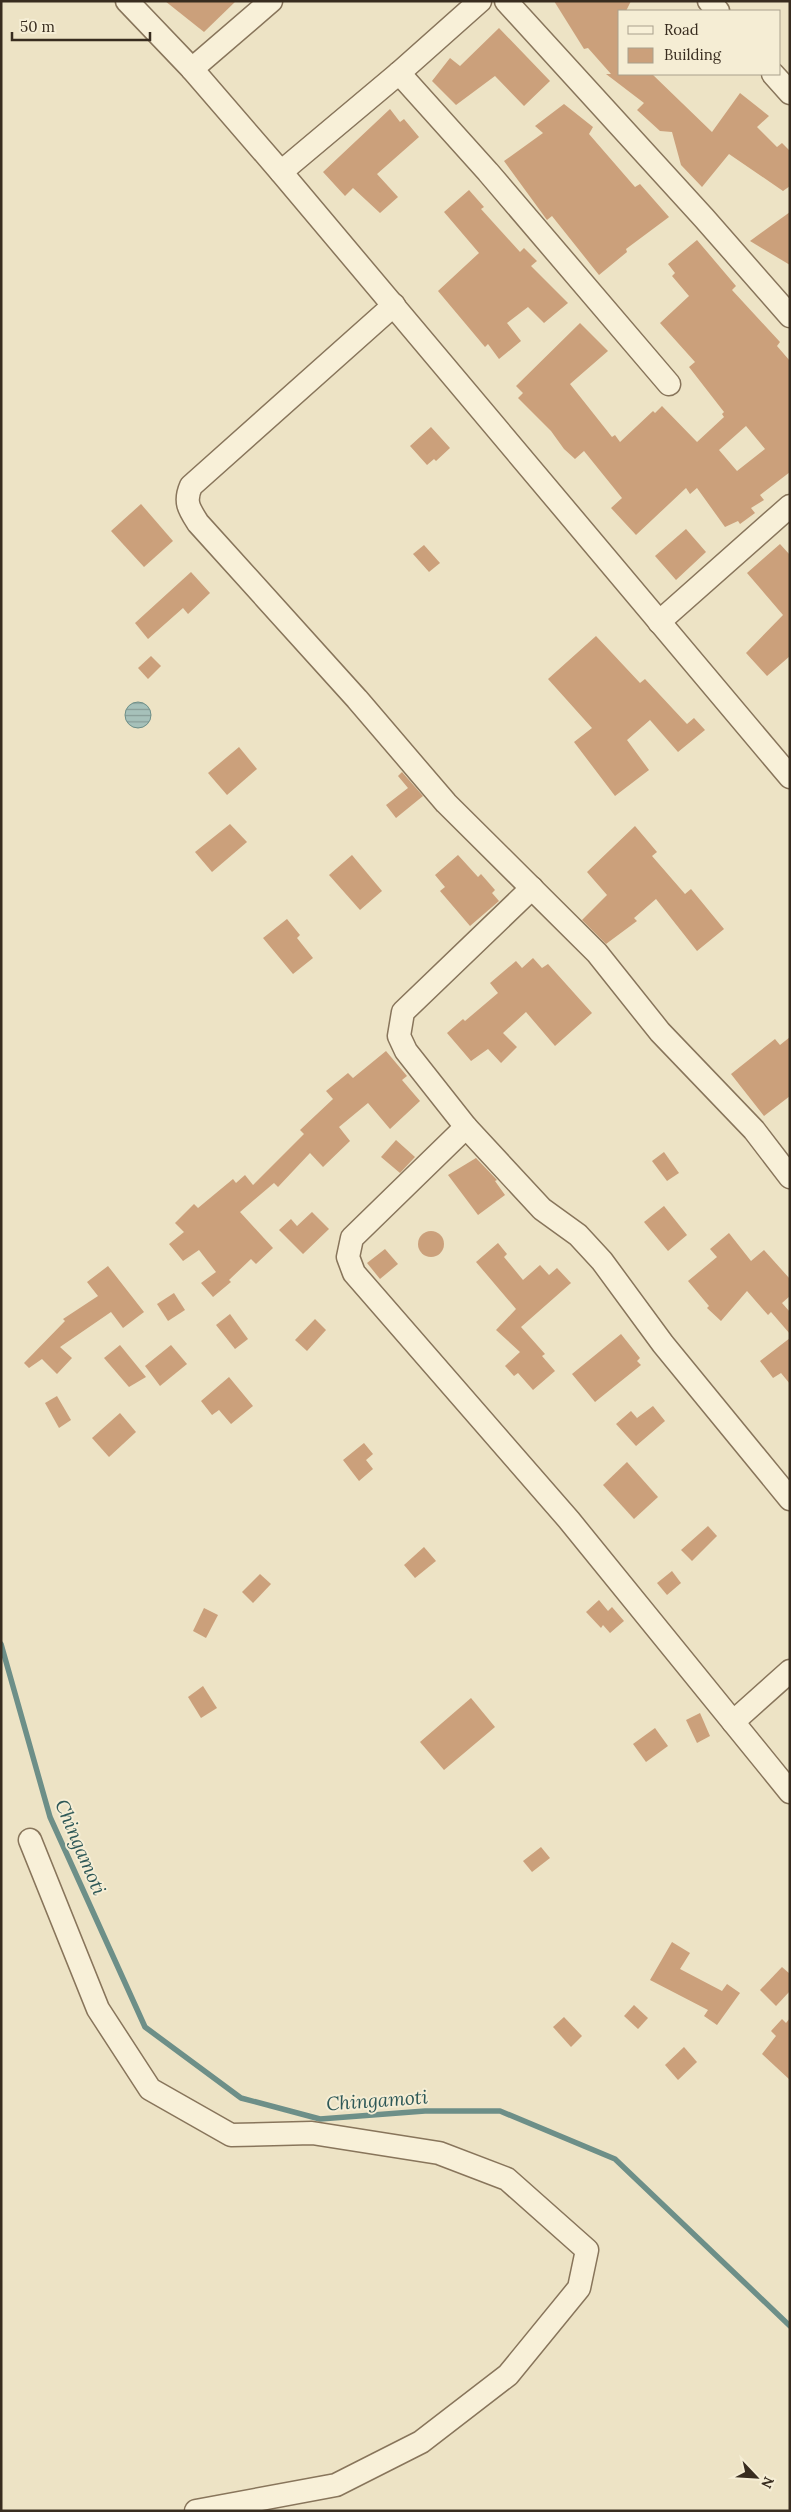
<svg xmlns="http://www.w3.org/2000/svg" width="791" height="2512" font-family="Lora,serif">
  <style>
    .water { fill: url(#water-rules); stroke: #6d8f88 }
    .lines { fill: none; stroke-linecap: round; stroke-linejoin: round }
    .stream { stroke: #6d8f88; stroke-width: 5.5 }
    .building { fill: #cba07b; fill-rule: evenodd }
    .street-casing { stroke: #88755b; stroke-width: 25 }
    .street { stroke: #f8f0d8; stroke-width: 22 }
    .labels { text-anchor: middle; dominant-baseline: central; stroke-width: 4; stroke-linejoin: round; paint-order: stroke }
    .water-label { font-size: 19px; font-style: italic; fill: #2e5857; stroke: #f5edd4 }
  </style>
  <defs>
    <pattern id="water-rules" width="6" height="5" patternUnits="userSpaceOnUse" patternTransform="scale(1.25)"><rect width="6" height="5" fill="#a6c1ba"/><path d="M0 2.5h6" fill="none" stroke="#889d97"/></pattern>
  </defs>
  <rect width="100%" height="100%" fill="#ede3c5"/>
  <circle class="water" cx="138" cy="715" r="13"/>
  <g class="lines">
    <path class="stream" d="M1,1644L50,1817L145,2027L241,2098L320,2119L425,2111H500L615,2159L790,2326"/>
  </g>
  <g class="building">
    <path d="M165,1H236L204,32Z"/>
    <path d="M554,1H631L626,11H620V74H652L712,132L740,93L769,116L757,127L777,147L782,143L790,151V186L783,191L729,154L702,187L681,165L672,132L660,131L637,110L644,103L606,74H611L588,48L584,49Z"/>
    <path d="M499,28L550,81L524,106L495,76L456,105L432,81L450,58L460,66Z"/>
    <path d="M564,104L593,127L589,134L635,187L640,184L669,217L626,249L627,252L599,275L552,216L547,220L504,161L543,133L535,126Z"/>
    <path d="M390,109L400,122L404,119L419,137L377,174L398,197L380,213L353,188L345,196L323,172Z"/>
    <path d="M469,190L484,207L481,209L520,252L524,248L537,261L531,266L568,303L544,323L528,307L507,323L521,341L499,359L488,344L485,347L438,291L479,253L444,212Z"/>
    <path d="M790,212V265L750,241Z"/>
    <path d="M697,240L736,286L732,290L780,342L777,346L790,361V472L760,495L764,500L751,508L755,513L740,524L738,521L725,527L697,488L690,494L686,488L636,535L611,508L622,498L584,451L575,459L564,449L551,431L518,398L523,393L516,386L580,323L608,351L570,384L612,437L615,435L620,442L653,411L655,413L662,406L697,442L724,417L722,414L724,412L689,367L695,362L660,323L689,296L672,276L675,273L668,264ZM746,426L765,449L737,471L719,450Z"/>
    <path d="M431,427L450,448L436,461L434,459L427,465L410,446Z"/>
    <path d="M141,504L173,541L144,567L111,531Z"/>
    <path d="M686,529L706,552L676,580L655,556Z"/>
    <path d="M780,544L790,555V656L767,676L746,653L783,615L747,573Z"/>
    <path d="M424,545L440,563L429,572L413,554Z"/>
    <path d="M191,572L210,593L188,614L183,608L148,639L135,623Z"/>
    <path d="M596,636L640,683L645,679L687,724L694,718L705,730L678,752L650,720L627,740L649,770L615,796L574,742L592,728L548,679Z"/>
    <path d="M151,656L161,666L148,679L138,668Z"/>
    <path d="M239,747L257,769L227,795L208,773Z"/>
    <path d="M402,772L423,796L396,818L386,805L408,788L398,776Z"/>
    <path d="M230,824L247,842L212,872L195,852Z"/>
    <path d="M635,826L657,852L652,856L685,894L691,889L724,929L697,951L656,899L634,918L637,921L606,944L582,920L607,895L587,872Z"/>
    <path d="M352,855L382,891L360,910L329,875Z"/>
    <path d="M458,855L478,877L481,874L495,890L492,893L499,901L470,926L440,891L445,887L435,875Z"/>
    <path d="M287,919L300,935L297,938L313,958L293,974L263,938Z"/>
    <path d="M533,958L542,968L548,964L592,1013L555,1046L526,1012L503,1033L517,1047L501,1063L488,1049L471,1061L447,1033L463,1019L465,1021L498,993L490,983L516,961L522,968Z"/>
    <path d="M790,1037V1096L764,1116L731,1074L775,1039L780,1045Z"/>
    <path d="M386,1051L407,1076L402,1080L420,1101L390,1129L368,1103L339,1127L350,1141L323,1167L310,1153L278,1187L274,1183L240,1212L273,1248L256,1264L251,1259L229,1280L231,1282L213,1297L201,1283L216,1272L199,1250L183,1261L169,1244L184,1232L175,1223L194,1204L198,1208L233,1179L236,1183L245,1175L253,1185L304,1134L300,1130L333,1099L326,1091L348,1073L353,1078Z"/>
    <path d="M396,1140L415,1157L400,1173L381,1157Z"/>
    <path d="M664,1152L679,1173L667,1181L652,1161Z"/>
    <path d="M476,1158L497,1180L495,1181L505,1195L478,1215L448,1175Z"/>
    <path d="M664,1206L687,1235L668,1251L644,1222Z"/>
    <path d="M312,1212L329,1229L303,1254L279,1230L291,1219L297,1226Z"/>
    <circle cx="431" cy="1244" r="13"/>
    <path d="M729,1233L751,1261L764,1250L790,1279V1296L782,1303L790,1312V1334L771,1312L768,1315L747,1291L721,1321L707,1308L709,1306L688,1281L717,1257L710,1249Z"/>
    <path d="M498,1243L507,1254L504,1257L523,1280L540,1265L549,1275L557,1268L571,1283L521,1327L545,1354L542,1356L555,1371L533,1390L518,1373L514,1376L505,1366L520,1352L496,1330L516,1309L476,1262Z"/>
    <path d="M385,1249L398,1264L380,1279L367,1263Z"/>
    <path d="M108,1266L144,1312L123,1328L111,1312L60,1347L72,1358L57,1374L42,1359L29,1368L24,1363L65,1321L63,1319L98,1296L87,1282Z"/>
    <path d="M174,1293L185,1310L168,1321L157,1304Z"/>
    <path d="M230,1314L248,1339L235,1349L216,1325Z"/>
    <path d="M315,1319L326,1330L307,1351L295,1340Z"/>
    <path d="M621,1334L640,1358L637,1361L641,1365L595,1402L572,1374Z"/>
    <path d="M790,1338V1384L781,1373L773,1378L760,1361Z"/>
    <path d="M120,1345L146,1377L129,1387L104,1358Z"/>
    <path d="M171,1345L187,1364L160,1386L145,1366Z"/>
    <path d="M229,1377L253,1406L231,1424L219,1410L212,1415L201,1401Z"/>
    <path d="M57,1396L71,1420L59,1428L45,1403Z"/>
    <path d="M653,1406L665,1421L636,1446L616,1424L631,1411L637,1418Z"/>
    <path d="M120,1413L136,1432L109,1457L92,1438Z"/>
    <path d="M364,1443L373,1454L366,1460L373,1469L359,1481L343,1460Z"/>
    <path d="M627,1462L658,1497L634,1519L603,1485Z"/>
    <path d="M708,1526L717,1536L692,1561L681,1550Z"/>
    <path d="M424,1547L436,1561L415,1578L404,1565Z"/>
    <path d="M672,1571L681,1583L667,1595L657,1583Z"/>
    <path d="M260,1574L271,1584L253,1603L242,1592Z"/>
    <path d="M599,1600L608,1611L612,1607L624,1621L610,1633L603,1625L601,1628L586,1612Z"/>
    <path d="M204,1608L218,1615L206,1638L193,1631Z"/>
    <path d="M203,1686L217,1708L201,1718L188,1697Z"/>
    <path d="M471,1698L495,1727L444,1770L420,1742Z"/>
    <path d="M700,1713L710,1736L697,1743L686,1720Z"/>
    <path d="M655,1728L668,1746L646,1762L633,1744Z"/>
    <path d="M541,1847L550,1858L532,1872L523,1861Z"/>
    <path d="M672,1942L690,1953L680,1969L722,1991L727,1984L740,1993L717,2025L704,2016L708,2010L650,1980Z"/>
    <path d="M782,1967L790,1974V1991L776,2006L760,1990Z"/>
    <path d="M634,2005L648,2018L638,2029L624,2016Z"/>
    <path d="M564,2017L582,2036L571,2047L553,2027Z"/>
    <path d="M790,2018V2080L762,2054L776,2036L771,2031L782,2019L786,2023Z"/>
    <path d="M684,2047L697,2062L678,2080L665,2065Z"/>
  </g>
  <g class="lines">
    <g class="street-casing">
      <g id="street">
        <path d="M127,1L192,69L281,172L790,777"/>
        <path d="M506,1L704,218L790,316"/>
        <path d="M709,1L718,11"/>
        <path d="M192,69L271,1"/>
        <path d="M399,73L488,172L669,384"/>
        <path d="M773,74L790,93"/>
        <path d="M281,172L399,73L480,1"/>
        <path d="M394,305L191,486C184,502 189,509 198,523L357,699L446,803L597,953L660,1032L754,1130L790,1177"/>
        <path d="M659,622L790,506"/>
        <path d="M532,888L403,1012L399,1036L406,1051L466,1127L542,1209L578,1235L602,1261L663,1344L790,1499"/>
        <path d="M466,1127L352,1238L348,1257L354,1273L569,1520L790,1792"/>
        <path d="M733,1722L790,1671"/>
        <path d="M30,1840L98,2009L150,2089L231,2135L312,2133L439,2153L507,2179L587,2250L579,2288L508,2375L421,2442L336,2485L196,2511"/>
      </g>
    </g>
    <use href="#street" class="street"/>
  </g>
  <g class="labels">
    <g class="water-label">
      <text transform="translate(81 1847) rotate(67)">Chingamoti</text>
      <text transform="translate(377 2100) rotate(-4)">Chingamoti</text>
    </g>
  </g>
  <rect width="791" height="2512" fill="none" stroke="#382c1f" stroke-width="5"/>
  <rect x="618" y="10" width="162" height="65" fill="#f5edd4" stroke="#a9a08c"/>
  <rect x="628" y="26" width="25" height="8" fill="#f8f0d8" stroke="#a9a08c"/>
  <text x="664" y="35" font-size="15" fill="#382c1f">Road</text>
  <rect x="628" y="48" width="25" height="15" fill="#cba07b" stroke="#a9a08c"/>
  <text x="664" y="60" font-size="15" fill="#382c1f">Building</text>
  <g transform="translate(756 2477) rotate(115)" stroke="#f5edd4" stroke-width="4" paint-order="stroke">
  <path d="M0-4L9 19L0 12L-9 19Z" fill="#382c1f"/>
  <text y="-8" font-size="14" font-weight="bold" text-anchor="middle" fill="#382c1f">N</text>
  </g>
  <path d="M12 32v8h138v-8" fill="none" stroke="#382c1f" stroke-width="2.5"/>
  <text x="20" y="32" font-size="15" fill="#382c1f" stroke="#f5edd4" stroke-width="4" paint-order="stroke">50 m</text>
</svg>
